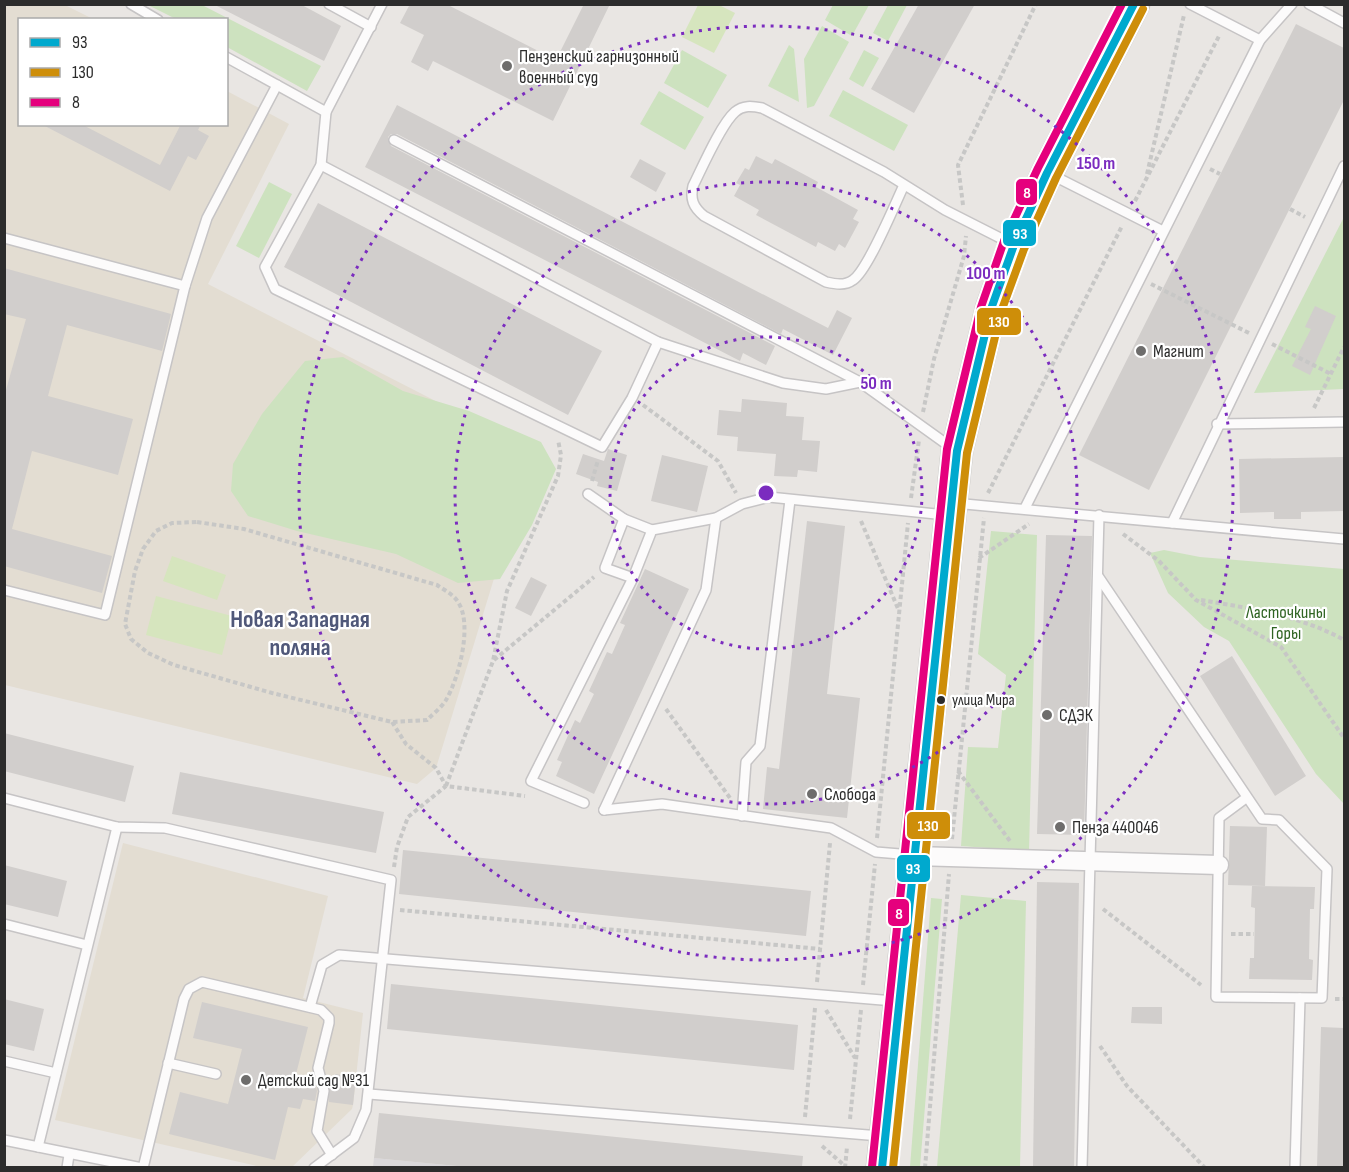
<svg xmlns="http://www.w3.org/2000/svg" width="1349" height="1172" font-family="'Sofia Sans Condensed',sans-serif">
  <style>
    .industrial { fill: #dad8da }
    .education { fill: #e3ddd2 }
    .green { fill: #cde2bf }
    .pitch { fill: #d6e5be }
    .building { fill: #d1cecc }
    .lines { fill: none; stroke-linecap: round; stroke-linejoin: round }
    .lane-casing { stroke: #c6c4c5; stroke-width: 12 }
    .street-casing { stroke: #c6c4c5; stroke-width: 21 }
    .primary-casing { stroke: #c5c4c2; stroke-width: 33 }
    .path { stroke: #c7c7c6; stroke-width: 4; stroke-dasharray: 4.5 3; stroke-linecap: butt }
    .lane { stroke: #fcfbfb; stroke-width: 9 }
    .street { stroke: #fcfbfb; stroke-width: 18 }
    .primary { stroke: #e6e2d7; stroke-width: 30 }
    .bus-1-casing { stroke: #fff; stroke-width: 12 }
    .bus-2-casing { stroke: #fff; stroke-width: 12 }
    .bus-3-casing { stroke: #fff; stroke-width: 12 }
    .bus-1 { stroke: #00a9ce; stroke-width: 8 }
    .bus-2 { stroke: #ce8e09; stroke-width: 8 }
    .bus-3 { stroke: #e5007d; stroke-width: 8 }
    .ring { fill: none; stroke: #7b2cbf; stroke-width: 3; stroke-dasharray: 3 6 }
    .poi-dot { fill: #6e6d6c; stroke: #fff; stroke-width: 2 }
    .bus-dot { fill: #2c2c2c; stroke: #fff; stroke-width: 2 }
    .labels { text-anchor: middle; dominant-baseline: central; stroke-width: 4.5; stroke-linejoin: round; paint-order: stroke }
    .bus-label { font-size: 16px; fill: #2c2c2c; stroke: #fff; text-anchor: start }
    .poi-label { font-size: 18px; fill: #2c2c2c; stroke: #fff; text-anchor: start }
    .park-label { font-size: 18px; fill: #2f6422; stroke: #fff }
    .district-label { font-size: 24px; font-weight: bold; fill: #505879; stroke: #fff }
    .centre { fill: #7b2cbf; stroke: #fff; stroke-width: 3 }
    .ring-label { font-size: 18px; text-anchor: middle; font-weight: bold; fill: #7b2cbf; stroke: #fff; stroke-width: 4.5; stroke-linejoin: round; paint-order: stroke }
    .line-badge { stroke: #fff; stroke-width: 2 }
    .badge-label { font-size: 16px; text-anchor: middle; font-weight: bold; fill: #fff }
  </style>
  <rect width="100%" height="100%" fill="#e9e6e3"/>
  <path class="industrial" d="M374,1158L467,1167H373Z"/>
  <g class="education">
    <path d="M5,5H65L93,19L20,20V124H226L227,91L289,124L208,284L533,451L436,768L417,784L5,685Z"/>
    <path d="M123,843L328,896L303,998L363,1013L353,1105L352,1109L292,1167H261L55,1120Z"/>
  </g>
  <g class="green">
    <path d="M148,5H202L321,66L307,91L227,47L226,20L176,19Z"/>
    <path d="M833,5H869L852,36L825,20Z"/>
    <path d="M888,5H907L888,41L873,33Z"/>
    <path d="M822,26L849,42L814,106L807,108L804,59Z"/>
    <path d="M789,45L794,49L799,102L768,86Z"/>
    <path d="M682,50L727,75L708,108L664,83Z"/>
    <path d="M864,50L879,58L863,87L849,79Z"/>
    <path d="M843,90L908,125L894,151L829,116Z"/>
    <path d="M659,91L704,117L685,150L640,124Z"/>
    <path d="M269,182L292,194L259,258L236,246Z"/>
    <path d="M1344,217V389L1254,393Z"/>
    <path d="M343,357L403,391L469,411L541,442L556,469L532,525L500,579L458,583L396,554L297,531L248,516L231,491L233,464L262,414L305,361Z"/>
    <path d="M991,531L1037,535L1029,851L961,846L968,747L998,748L1006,675L978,654Z"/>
    <path d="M1164,550L1200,557L1344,569V804L1316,774L1229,641L1204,627L1168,593L1150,553Z"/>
    <path d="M961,895L1026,901L1020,1167H937Z"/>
    <path d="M931,898L942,899L920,1167H910Z"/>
  </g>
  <g class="pitch">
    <path d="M698,5H719L735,13L714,53L682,37Z"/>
    <path d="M172,556L226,575L217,600L163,581Z"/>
    <path d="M156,596L232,616L222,655L146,635Z"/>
  </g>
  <g class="building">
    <path d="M213,4H300L341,26L324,61Z"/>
    <path d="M410,4H446L556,60L584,4H610L553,121L433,61L428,71L411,62L424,35L400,23Z"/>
    <path d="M919,4H975L914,113L871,89Z"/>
    <path d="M1296,24L1344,48V100L1149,490L1079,455Z"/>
    <path d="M397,105L828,328L837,310L852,318L833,355L783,329L781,334L397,134H391L388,137L391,146L775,346L766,365L743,353L740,361L365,167Z"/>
    <path d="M41,124H81L160,165L181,124H201L198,130L209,136L196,160L188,156L170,191Z"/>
    <path d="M756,156L772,164L775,159L807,176L818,182L816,187L858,210L853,219L859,222L845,248L839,244L835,251L818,242L816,247L756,215L759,210L734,196L740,185L736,183L745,168L749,170Z"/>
    <path d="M640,159L666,173L656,192L630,177Z"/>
    <path d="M318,203L602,351L568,415L284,267Z"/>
    <path d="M4,268L171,314L162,351L67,325L48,396L133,419L118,475L32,451L12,529L112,556L102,593L4,566V397L26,319L4,314Z"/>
    <path d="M1315,306L1336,316L1310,375L1292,366L1311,329L1305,327Z"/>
    <path d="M742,399L787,403L786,416L804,417L802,440L820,441L817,472L798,470L797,477L774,476L776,454L737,451L738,437L717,435L719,410L741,412Z"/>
    <path d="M608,449L627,455L617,491L597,486L598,482L576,474L583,454L604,461Z"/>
    <path d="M662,455L708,466L697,512L651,501Z"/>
    <path d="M1344,457V511L1301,512V519H1274V512L1240,513L1239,459Z"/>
    <path d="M807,521L845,526L827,694L860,698L847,818L763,809L767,767L779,769Z"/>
    <path d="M1046,535L1092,536L1084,835L1037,834Z"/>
    <path d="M645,569L689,589L594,794L556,776L562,762L557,760L575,720L580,723L594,694L589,691L607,652L612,654L625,625L620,623Z"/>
    <path d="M531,577L547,585L531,616L515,608Z"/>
    <path d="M1232,656L1306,776L1275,796L1200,676Z"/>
    <path d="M4,733L134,766L125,802L4,771Z"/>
    <path d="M180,772L384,812L376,853L172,814Z"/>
    <path d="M1230,826L1267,827L1265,886L1228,885Z"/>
    <path d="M403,850L811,891L806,936L399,894Z"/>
    <path d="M4,865L67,881L58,917L4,904Z"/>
    <path d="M1037,882L1079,883L1074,1167H1033Z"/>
    <path d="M1252,886L1315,887L1314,909H1310L1309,959L1313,960L1312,980L1249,979L1250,958H1254L1255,908L1251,907Z"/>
    <path d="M391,984L798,1025L794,1070L387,1029Z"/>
    <path d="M4,999L44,1009L34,1051L4,1044Z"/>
    <path d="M202,1002L308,1027L296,1074L314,1078L317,1091L315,1101L303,1099L300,1109L288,1107L275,1160L169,1134L180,1092L228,1104L242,1049L193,1038Z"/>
    <path d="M1132,1007H1162V1024L1131,1023Z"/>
    <path d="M1321,1027L1344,1028V1167H1317Z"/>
    <path d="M335,1074L356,1077L353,1105L329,1102V1082L333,1083Z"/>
    <path d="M379,1113L803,1156L802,1167H467L374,1158Z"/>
  </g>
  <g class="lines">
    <g class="lane-casing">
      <g id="lane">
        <path d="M131,4L158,20"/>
        <path d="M329,4L371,27"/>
        <path d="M382,4L326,112L321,165L265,267L275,289L602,447L632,398L658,342"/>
        <path d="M1190,4L1260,40"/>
        <path d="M1309,4L1344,23"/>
        <path d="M226,57L326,112"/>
        <path d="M394,140L860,382L952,448"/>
        <path d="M321,165L658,342L783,383L826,389L860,382"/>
        <path d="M1052,175L1163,231"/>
        <path d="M904,185C895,204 868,270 853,280C845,286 835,284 826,282L704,216C693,207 690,199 693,186C702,168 721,124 735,112C743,105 752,106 762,108L884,172L945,210L1012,244"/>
        <path d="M4,238L185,286"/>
        <path d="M1217,424L1344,422"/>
        <path d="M588,494L624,519"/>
        <path d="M954,503L1344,539"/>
        <path d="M1025,508L1260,40L1292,4"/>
        <path d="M1172,523L1344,166"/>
        <path d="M1098,576L1262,819L1279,820L1327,869L1322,998L1216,997L1219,818L1246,798"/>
        <path d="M633,578L605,568L624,519L652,530"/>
        <path d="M4,590L105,615L185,286L207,218L277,85"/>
        <path d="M4,798L117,827L165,828L391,880L366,1110L354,1138L314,1168"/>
        <path d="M584,803L531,781L633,578L652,530L716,518L742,504L769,497L946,515"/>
        <path d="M604,810L662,804L831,828L876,852L912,855"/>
        <path d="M604,810L706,590L716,518"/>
        <path d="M742,816L746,762L760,746L790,500"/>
        <path d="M4,924L87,945"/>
        <path d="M310,1007L322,965L339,955L894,1001"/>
        <path d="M4,1061L56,1073"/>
        <path d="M168,1063L216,1074"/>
        <path d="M369,1094L880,1136"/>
        <path d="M4,1140L142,1168"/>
        <path d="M38,1147L117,827"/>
        <path d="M67,1168L69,1155"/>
        <path d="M143,1168L184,999L189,989L202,982L321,1010L329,1018V1023L318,1068L324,1091L317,1131L332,1155"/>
        <path d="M1082,1168L1099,515"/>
        <path d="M1295,1168L1300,998"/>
      </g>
    </g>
    <g class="street-casing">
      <path id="street" d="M915,856L1219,865"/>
    </g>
    <g class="primary-casing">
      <path id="primary" d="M882,1168L957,451L991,309L1014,245L1047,173L1134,4"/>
    </g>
    <g class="path">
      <path d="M1210,169L1220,174"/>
      <path d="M1147,174L1184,15"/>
      <path d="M1135,201L1220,34"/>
      <path d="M963,205L958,165L1036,4"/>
      <path d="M1290,209L1305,217"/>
      <path d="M1151,284L1249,333"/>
      <path d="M1272,344L1331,374"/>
      <path d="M643,405L718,461L736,493"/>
      <path d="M1314,408L1344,347"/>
      <path d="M923,412L934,359L964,256L966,236"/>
      <path d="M592,481L598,460"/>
      <path d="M988,493L1122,226"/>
      <path d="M911,498L919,440"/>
      <path d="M861,521L899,611"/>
      <path d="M197,522L244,529L437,585C444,590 453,594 458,602C473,624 459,678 446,700C442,707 433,714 427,720L392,722L272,693L174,665L148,653L131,639L125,624L135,571L143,549L156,531L172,523Z"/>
      <path d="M1123,534L1159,561L1196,600L1281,647L1344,738"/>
      <path d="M979,558L1029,524"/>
      <path d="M1201,600C1248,608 1302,616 1344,640"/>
      <path d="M494,660L594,577"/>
      <path d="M666,709L730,798"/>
      <path d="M392,722L406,744L436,768L446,786"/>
      <path d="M958,771L1010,841"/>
      <path d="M446,786L493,661L507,591L558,476L561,455L558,440"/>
      <path d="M877,838L908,523"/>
      <path d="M952,839L984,518"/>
      <path d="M394,867L397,847L408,817L446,786L525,796"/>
      <path d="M1103,909L1201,985"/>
      <path d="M400,910L820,949"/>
      <path d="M1231,934H1254"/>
      <path d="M817,982L830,843"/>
      <path d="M863,985L875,864"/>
      <path d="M1335,999H1344"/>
      <path d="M826,1010L855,1058"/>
      <path d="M1100,1046L1127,1086L1205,1168"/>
      <path d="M805,1117L815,1008"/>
      <path d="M850,1119L861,1010"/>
      <path d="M822,1146L845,1166"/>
      <path d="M845,1168L847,1147"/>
      <path d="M925,1168L949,874"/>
    </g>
    <use href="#lane" class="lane"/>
    <use href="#street" class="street"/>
    <use href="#primary" class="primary"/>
    <g class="bus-1-casing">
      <path id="bus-1" d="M882,1168L957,451L991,309L1014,245L1047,173L1134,4"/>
    </g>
    <g class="bus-2-casing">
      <path id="bus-2" d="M893,1168L967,453L1001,312L1024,249L1056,178L1143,9"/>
    </g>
    <g class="bus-3-casing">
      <path id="bus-3" d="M872,1167L947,449L981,307L1004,241L1038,168L1122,4"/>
    </g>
    <use href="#bus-1" class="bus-1"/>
    <use href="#bus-2" class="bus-2"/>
    <use href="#bus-3" class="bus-3"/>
  </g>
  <g class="ring">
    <circle cx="766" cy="493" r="156"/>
    <circle cx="766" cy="493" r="311"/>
    <circle cx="766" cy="493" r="467"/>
  </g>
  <g class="poi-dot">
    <circle cx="507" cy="66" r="6"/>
    <circle cx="1141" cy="351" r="6"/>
    <circle cx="1047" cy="715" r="6"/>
    <circle cx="812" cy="794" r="6"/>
    <circle cx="1060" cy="827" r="6"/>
    <circle cx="246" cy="1080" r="6"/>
  </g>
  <circle class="bus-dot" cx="941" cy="700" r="5"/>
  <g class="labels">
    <g class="bus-label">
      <text x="952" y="700">улица Мира</text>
    </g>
    <g class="poi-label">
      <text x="519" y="56">Пензенский гарнизонный<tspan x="519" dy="21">военный суд</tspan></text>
      <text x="1153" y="351">Магнит</text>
      <text x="1059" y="715">СДЭК</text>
      <text x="824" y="794">Слобода</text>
      <text x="1072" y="827">Пенза 440046</text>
      <text x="258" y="1080">Детский сад №31</text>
    </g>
    <g class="park-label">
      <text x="1286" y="612">Ласточкины<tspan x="1286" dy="21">Горы</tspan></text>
    </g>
    <g class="district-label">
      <text x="300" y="619">Новая Западная<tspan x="300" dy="28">поляна</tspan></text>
    </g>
  </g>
  <circle cx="766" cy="493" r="9" class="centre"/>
  <g class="ring-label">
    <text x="1096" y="169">150 m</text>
    <text x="986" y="279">100 m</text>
    <text x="876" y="389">50 m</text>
  </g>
  <g class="line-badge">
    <rect x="1015" y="178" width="23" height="28" rx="6" fill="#e5007d"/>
    <rect x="1002" y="219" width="35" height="28" rx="6" fill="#00a9ce"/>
    <rect x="976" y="307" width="46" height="29" rx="6" fill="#ce8e09"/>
    <rect x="906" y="811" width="45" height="29" rx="6" fill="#ce8e09"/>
    <rect x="896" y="854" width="35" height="29" rx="6" fill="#00a9ce"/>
    <rect x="887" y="898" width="23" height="29" rx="6" fill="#e5007d"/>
  </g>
  <g class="badge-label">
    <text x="1027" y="198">8</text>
    <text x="1020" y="239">93</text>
    <text x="999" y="327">130</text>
    <text x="928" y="831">130</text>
    <text x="913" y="874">93</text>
    <text x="899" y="919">8</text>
  </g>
  <rect width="1349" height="1172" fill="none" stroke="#2c2c2c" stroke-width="12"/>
  <rect x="18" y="18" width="210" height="108" fill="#ffffff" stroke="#ababab" stroke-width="1.5"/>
  <rect x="30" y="38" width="30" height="9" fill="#00a9ce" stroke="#ababab" stroke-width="1.5"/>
  <text x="72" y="48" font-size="18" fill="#2c2c2c">93</text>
  <rect x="30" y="68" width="30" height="9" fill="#ce8e09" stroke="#ababab" stroke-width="1.5"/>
  <text x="72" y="78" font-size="18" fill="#2c2c2c">130</text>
  <rect x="30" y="98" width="30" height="9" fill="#e5007d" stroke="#ababab" stroke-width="1.5"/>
  <text x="72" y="108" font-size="18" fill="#2c2c2c">8</text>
</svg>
